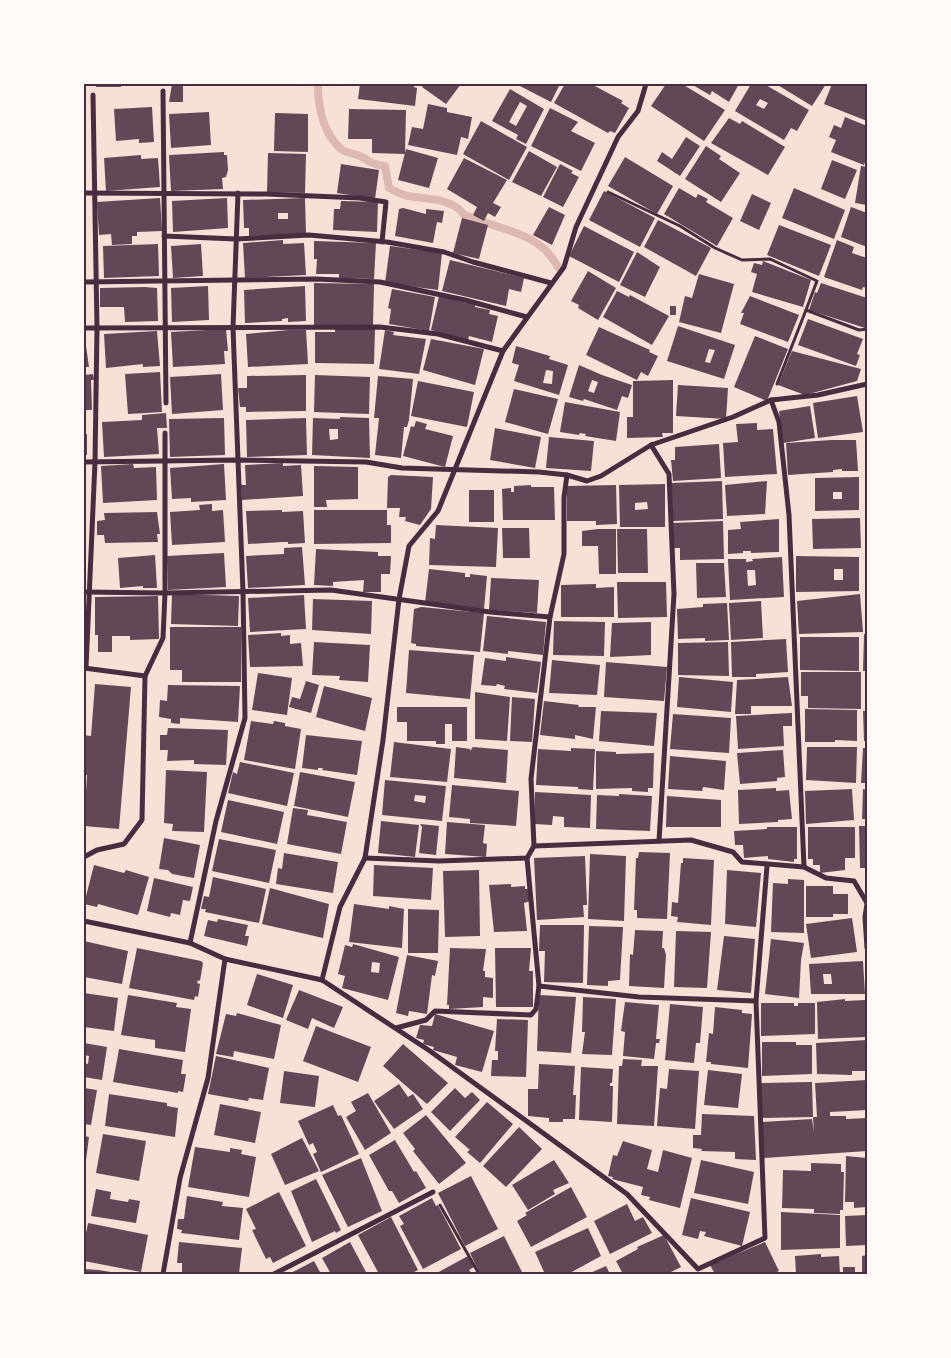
<svg xmlns="http://www.w3.org/2000/svg" width="951" height="1358" font-family="'Sofia Sans Condensed',sans-serif">
  <style>
    .lines { fill: none; stroke-linecap: round; stroke-linejoin: round }
    .stream { stroke: #dcb8b0; stroke-width: 8 }
    .building { fill: #644757; fill-rule: evenodd }
    .path { stroke: #4a2c40; stroke-width: 3 }
    .minor { stroke: #4a2c40; stroke-width: 5 }
    .neatline { fill: none; stroke: #4a2c40; stroke-width: 2 }
  </style>
  <rect width="100%" height="100%" fill="#f7e1d7"/>
  <g class="lines">
    <path class="stream" d="M318,84C318,107 323,133 341,149C346,153 354,153 360,156C369,161 374,165 385,166L389,188C395,191 401,195 408,196C424,199 454,198 464,215C487,225 524,231 543,248C550,253 554,262 560,269"/>
  </g>
  <g class="building">
    <rect x="96" y="84" width="25" height="3"/>
    <path d="M172,84H183V102H169Z"/>
    <path d="M360,84H414V87L417,88L415,106L358,99Z"/>
    <path d="M424,84H461L446,104L422,87Z"/>
    <path d="M516,84H560L551,102Z"/>
    <path d="M565,84H591L623,101L621,103L629,108L615,133L610,131L608,133L554,103Z"/>
    <path d="M666,84H682L725,110L704,141L651,106Z"/>
    <path d="M691,84H739L729,102L712,91L710,95Z"/>
    <path d="M751,84H764L809,110L797,131L791,128L784,140L735,111ZM760,99L768,103L764,109L756,105Z"/>
    <path d="M776,84H826L812,106Z"/>
    <path d="M832,84H859L867,87V121L824,104Z"/>
    <path d="M510,89L544,109L526,144L516,139L518,135L492,121ZM520,102L527,106L516,126L509,122Z"/>
    <path d="M428,104L447,108V112L472,117L468,139L461,137L457,155L408,145L412,127L423,129Z"/>
    <path d="M152,107L154,142L139,143V139L116,141L114,109Z"/>
    <path d="M550,108L578,122L571,131L595,143L581,171L531,146Z"/>
    <path d="M349,109L406,110L405,154L372,153V139H348Z"/>
    <path d="M209,112L211,145L171,148L169,114Z"/>
    <path d="M275,113L308,114V152L274,151Z"/>
    <path d="M845,117L867,126V157L864,165L831,152L836,140L829,137L834,125L841,128Z"/>
    <path d="M729,118L740,124L742,121L785,147L768,175L711,143Z"/>
    <path d="M481,121L527,147L509,180L463,154Z"/>
    <path d="M686,137L700,146L680,176L657,161L662,152L672,159Z"/>
    <path d="M706,146L721,156L719,159L740,173L721,202L685,179Z"/>
    <path d="M406,149L438,158L429,188L398,180Z"/>
    <path d="M529,151L557,167L541,196L512,182Z"/>
    <path d="M224,152V155H227L228,170L226,177L222,178L223,189L171,191L169,155Z"/>
    <path d="M268,153L306,154L305,193L267,192Z"/>
    <path d="M141,155V159L158,158L160,187L106,191L104,158Z"/>
    <path d="M625,157L673,186L657,214L608,186Z"/>
    <path d="M464,158L507,180L493,203L501,207L495,217L488,213L484,221L473,215L477,207L447,189Z"/>
    <path d="M832,160L857,170L845,199L821,189Z"/>
    <path d="M341,164L379,170L375,199L337,193Z"/>
    <path d="M560,164L573,171L571,173L579,177L563,207L543,197Z"/>
    <path d="M861,166L867,167V205L855,203Z"/>
    <path d="M679,188L696,198L698,194L708,199L706,202L733,218L717,246L664,214Z"/>
    <path d="M794,188L845,210L834,239L782,218Z"/>
    <path d="M604,191L655,218L640,247L589,220Z"/>
    <path d="M752,194L771,203L759,230L740,221Z"/>
    <path d="M160,198L162,231L137,232V236H132V244L112,245L111,234L99,235L97,202Z"/>
    <path d="M227,198L228,228L173,232L172,201Z"/>
    <path d="M305,198L306,234L249,236V228H244L243,200ZM278,213H288V219H278Z"/>
    <path d="M341,201L378,202L377,232L333,230L334,209H340Z"/>
    <path d="M549,207L565,215L552,245L533,235Z"/>
    <path d="M851,207L867,213V247L841,237Z"/>
    <path d="M403,208L426,214V209L444,211L442,223L437,222L433,243L395,236L399,209Z"/>
    <path d="M462,218L488,225L479,259L453,253Z"/>
    <path d="M658,220L711,248L696,276L644,247Z"/>
    <path d="M779,225L831,245L819,276L767,255Z"/>
    <path d="M584,226L634,252L619,282L569,256Z"/>
    <path d="M283,240V244L304,243L306,275L245,278L243,243Z"/>
    <path d="M837,240L854,247L852,253L867,258V288L863,287L862,290L824,277Z"/>
    <path d="M314,241L376,243L374,279L339,278V274H316L317,259H314Z"/>
    <path d="M158,244L159,276L104,278L103,246Z"/>
    <path d="M201,244L203,276L173,278L171,246Z"/>
    <path d="M390,246L442,253L438,290L385,283Z"/>
    <path d="M637,252L660,267L645,297L620,285Z"/>
    <path d="M450,260L524,278L521,292L509,289L506,306L442,291Z"/>
    <path d="M763,261L811,280L803,307L752,292L757,274L751,272L754,263L762,265Z"/>
    <path d="M588,271L616,288L598,320L578,308L579,305L571,301Z"/>
    <path d="M699,274L734,284L721,333L679,322L685,296L692,298Z"/>
    <path d="M314,283L374,284L373,326L314,325Z"/>
    <path d="M821,283L867,298L865,328L809,310L815,292L817,293Z"/>
    <path d="M208,286L209,320L172,322L171,288Z"/>
    <path d="M305,286L306,321L288,322V318L282,319V321L245,323L244,290Z"/>
    <path d="M145,287L157,288L158,321L125,322L124,307H100V288Z"/>
    <path d="M392,289L435,297L429,331L389,324L391,309L388,308Z"/>
    <path d="M617,291L629,297L630,295L669,316L652,345L603,317Z"/>
    <path d="M439,296L475,305V307L490,310L489,314L498,316L492,342L469,336L468,340L431,330Z"/>
    <path d="M750,296L799,315L788,342L740,324L744,313H741Z"/>
    <rect x="670" y="306" width="6" height="9"/>
    <path d="M808,319L863,339L857,354L860,355L856,366L798,345Z"/>
    <path d="M678,326L735,345L724,379L667,361ZM709,349L715,350L710,363L705,362Z"/>
    <path d="M599,327L650,350L649,352L658,356L648,376L641,372L637,380L586,355Z"/>
    <path d="M226,329L228,351H224L225,364L173,367L171,332Z"/>
    <path d="M335,329H375L374,364L315,363V332H335Z"/>
    <path d="M289,330H306L308,364L248,367L246,334Z"/>
    <path d="M385,330L394,332L393,335L426,339L419,374L379,369Z"/>
    <path d="M157,331L160,366L143,367V364L106,368L104,334Z"/>
    <path d="M84,332L89,367H84Z"/>
    <path d="M755,336L788,349L767,401L734,387Z"/>
    <path d="M431,339L484,349L475,385L423,370Z"/>
    <path d="M516,346L550,356L549,359L568,365L559,395L514,381L519,365L512,363ZM546,370L553,371L552,384L543,383Z"/>
    <path d="M792,351L861,369L857,381L805,395L778,385Z"/>
    <path d="M579,365L602,375L632,385L628,398L622,396L617,410L584,399L583,401L569,397ZM592,380L598,382L594,393L588,391Z"/>
    <path d="M160,372L162,412L128,414L125,374Z"/>
    <path d="M93,374L94,380H91L92,410H84V375Z"/>
    <path d="M221,374L223,410L172,414L170,377Z"/>
    <path d="M306,375V411L246,412V407H240L238,388H247V376Z"/>
    <path d="M315,375L370,377L369,414L314,412Z"/>
    <path d="M378,376L413,379L409,420L407,427H404L401,458L375,455L379,418H374Z"/>
    <path d="M673,380V433H662L663,437L627,438V417H633V381Z"/>
    <path d="M418,381L474,392L467,427L411,416Z"/>
    <path d="M678,385L728,388L726,419L676,416Z"/>
    <path d="M514,389L558,399L548,434L505,422Z"/>
    <path d="M857,396L863,432L818,438L813,403Z"/>
    <path d="M565,402L620,412L616,441L585,436L586,434L580,433L579,435L560,432Z"/>
    <path d="M810,406L815,438L783,443L779,411Z"/>
    <path d="M166,413L167,428H157L159,454L104,457L102,422L142,420V415Z"/>
    <path d="M340,417L369,418L370,458L312,455L313,418L340,419ZM329,429H338V439L330,440Z"/>
    <path d="M224,418L225,455L170,457L169,419Z"/>
    <path d="M306,418L307,455L247,457L246,420Z"/>
    <path d="M416,421L427,424L425,429L453,436L445,467L403,456L411,426L414,427Z"/>
    <path d="M757,423V430L773,429L777,474L725,477L723,443L738,442L736,424Z"/>
    <path d="M495,428L541,437L535,468L490,460Z"/>
    <rect x="84" y="434" width="3" height="21"/>
    <path d="M549,437L594,441L591,471L546,468Z"/>
    <path d="M832,440H856L858,471H842V469L833,470V472L788,475L786,443Z"/>
    <path d="M719,444L721,478L673,481L671,460H675V447Z"/>
    <path d="M283,463V466L301,465L303,496L242,500L241,485H246L245,465Z"/>
    <path d="M133,464L134,468L156,467L157,500L103,503L101,466Z"/>
    <path d="M224,464L226,500L191,502V498L172,499L170,468Z"/>
    <path d="M314,466L358,467V499L326,500L327,507H314Z"/>
    <path d="M391,475L433,477L431,509L420,525L405,521L406,517H399L400,508H387L388,477Z"/>
    <path d="M859,477V510L815,511V478ZM833,492H842V499H833Z"/>
    <path d="M722,481L723,519L673,521L671,483Z"/>
    <path d="M767,481L765,514L727,516L725,485Z"/>
    <path d="M665,484V527H620L619,485ZM647,502L648,509L635,510V503Z"/>
    <path d="M531,485V487H554L555,520H503L502,489L511,488V492H514V486Z"/>
    <path d="M616,485L617,524L596,525V521H567V486Z"/>
    <rect x="469" y="490" width="25" height="32"/>
    <path d="M212,504V511L223,510L225,542L172,545L170,512L200,510L199,505Z"/>
    <path d="M282,510V512L303,511L305,543L288,544V542H282L248,544L246,511Z"/>
    <path d="M314,510H387V525H391V543L314,544Z"/>
    <path d="M157,512L160,534H157L158,542L105,543L104,535H97V521L105,520L104,513Z"/>
    <path d="M860,518L861,548L813,549L812,519Z"/>
    <path d="M779,519V552L751,553V551H743V553L728,554V530L741,529L740,522Z"/>
    <path d="M723,521L724,559L680,560V548H674L673,523Z"/>
    <path d="M436,525L498,528L496,567L429,565L430,538L435,539Z"/>
    <path d="M502,528H529L530,558H503Z"/>
    <path d="M598,529H616V574H599L598,546H582V531Z"/>
    <path d="M617,529H647L648,573H618Z"/>
    <path d="M302,547L305,585L248,588L246,556L284,554V548Z"/>
    <path d="M316,549L378,552V556H391L390,574H381V592H363L364,580L333,582V586L314,585Z"/>
    <path d="M224,553L226,587L168,590L167,556Z"/>
    <path d="M155,555L157,588H143V586L120,588L118,558Z"/>
    <path d="M796,556L859,557V591L796,592ZM834,569H843V580H834Z"/>
    <path d="M782,557L784,597L730,600L728,559H746V562L753,561L752,559ZM747,570H755L756,585L748,586Z"/>
    <path d="M696,563H724L726,597L697,598Z"/>
    <path d="M429,569L465,573V577H470V574L487,576L484,609L425,603Z"/>
    <path d="M491,578L539,580L537,613L489,610Z"/>
    <path d="M617,582H666L667,617L618,618Z"/>
    <path d="M596,584V588L614,587V617H561V585Z"/>
    <path d="M172,594L239,596L238,626L171,624Z"/>
    <path d="M860,594L863,632L799,634L797,601Z"/>
    <path d="M304,595L306,629L250,632L248,598Z"/>
    <path d="M158,596L159,639L130,640V636H112V652H98V635H95V597Z"/>
    <path d="M313,599L372,601L371,634L312,630Z"/>
    <path d="M761,601L763,638L731,640L729,603Z"/>
    <path d="M727,603L729,640L705,641V638L678,639L677,609L703,607V604Z"/>
    <path d="M421,607L484,613L480,652L416,646V644L411,643L414,609Z"/>
    <path d="M487,616L546,622L543,655L508,651V654L483,651Z"/>
    <path d="M554,621L605,622L604,656L553,655Z"/>
    <path d="M651,622V655L610,657L612,623Z"/>
    <path d="M170,627H241V682H182V670H170Z"/>
    <path d="M281,633V636L290,635V644L301,643L303,666L250,667L248,635Z"/>
    <path d="M864,634H867V671H863Z"/>
    <path d="M800,637H859V671L800,670Z"/>
    <path d="M786,639L788,672L756,674V677H732L731,642Z"/>
    <path d="M314,642L370,645L368,682L339,680L340,676L312,675Z"/>
    <path d="M728,642L729,676L678,675V643Z"/>
    <path d="M409,650L474,655L470,699L406,693Z"/>
    <path d="M506,657L541,662L537,693L504,689L505,686L497,684L496,686L481,685L485,658L506,661Z"/>
    <path d="M552,660L600,665L597,695L549,693Z"/>
    <path d="M606,662L667,667L664,701L604,697Z"/>
    <path d="M801,672H861V709L808,708V696H801Z"/>
    <path d="M258,673L292,678L287,715L252,710Z"/>
    <rect x="865" y="674" width="2" height="29"/>
    <path d="M679,677L733,682L731,712L677,707Z"/>
    <path d="M788,677L792,706H751V714H735L737,680Z"/>
    <path d="M306,681L319,685L311,713L289,707L292,697L300,699Z"/>
    <path d="M95,684L131,687L119,829L84,826L87,775H84V735L91,736Z"/>
    <path d="M168,685L240,686L238,722L180,718V724L171,723V719L159,717L160,700L167,701Z"/>
    <path d="M324,686L372,698L365,731L316,717Z"/>
    <path d="M475,692L510,697L507,741L475,739Z"/>
    <path d="M512,697L535,699L532,742L510,741Z"/>
    <path d="M544,701L579,705L578,707H596L593,739L575,735V739L540,735Z"/>
    <path d="M397,707H467V741H452V724H445V744H436V741H407V722H397Z"/>
    <path d="M805,709L857,710V741L835,740V742H805Z"/>
    <path d="M601,711L657,713L654,746L599,741Z"/>
    <path d="M863,711H867V741H864Z"/>
    <path d="M792,713V726H783L784,746L738,749L736,716Z"/>
    <path d="M673,714L731,718L729,753L670,749Z"/>
    <path d="M251,721L273,724L274,721L285,723V726L301,729L295,769L244,760Z"/>
    <path d="M168,728L228,730L226,765L194,764V760L167,761L168,750H160V735H167Z"/>
    <path d="M306,735L362,741L357,775L322,770L323,768H318V770L302,768Z"/>
    <path d="M394,742L451,749L447,782L390,777Z"/>
    <path d="M456,747L470,749V751L473,747L508,750L506,783L454,778Z"/>
    <path d="M807,747H857L856,783L806,780Z"/>
    <path d="M571,748L595,749L593,790L578,789V787L536,785L538,749L571,751Z"/>
    <path d="M863,748H867V783H861Z"/>
    <path d="M783,750L785,777L777,778V781L740,784L737,753Z"/>
    <path d="M596,751L616,752V754L654,753L653,788H648V792L632,791V788L596,789Z"/>
    <path d="M670,756L726,761L724,790L703,787L702,791L668,789Z"/>
    <path d="M240,762L294,773L287,806L228,793L233,772L237,774Z"/>
    <path d="M166,770L207,772L204,832L172,831L173,824L164,823Z"/>
    <path d="M300,772L355,782L348,817L294,806Z"/>
    <path d="M385,780L446,786L442,821L382,815ZM415,795L426,796L425,803L414,801Z"/>
    <path d="M452,785L519,791L516,826L470,823V819L449,817Z"/>
    <path d="M776,788V791L789,790L792,819L778,820V822L739,824L738,790Z"/>
    <path d="M852,789L854,820L806,824L805,791Z"/>
    <path d="M863,789L867,790V819H862Z"/>
    <path d="M535,792L591,795L590,828L564,827V817L553,816L552,825L534,824Z"/>
    <path d="M619,794L652,796L650,831L596,829L597,795L619,796Z"/>
    <path d="M667,796L721,800V827H666Z"/>
    <path d="M228,800L284,812L277,844L221,832Z"/>
    <path d="M293,808L308,810L307,815L347,822L341,854L287,844Z"/>
    <path d="M381,821L419,825L415,857L378,853Z"/>
    <path d="M447,822L485,825L483,843L487,844L486,857L445,854Z"/>
    <path d="M420,824L439,826L436,855L419,853L422,827Z"/>
    <path d="M859,826H867V868H860Z"/>
    <path d="M767,827H797V859H794V862L768,859V856L744,858L743,845H735L734,831L767,829Z"/>
    <path d="M808,827H855V858H845V870L820,873V865H813V859H808Z"/>
    <path d="M164,838L200,845L194,878L172,874L168,870L159,869Z"/>
    <path d="M219,839L276,850L269,883L212,871Z"/>
    <path d="M639,852L670,853L667,919L637,918V910H634L636,858H638Z"/>
    <path d="M284,853L338,862L333,893L276,884L278,868L282,869Z"/>
    <path d="M590,854L626,856L624,921L588,919Z"/>
    <path d="M585,856L587,905H583L584,917L537,920L534,858Z"/>
    <path d="M683,858L714,860L711,925L677,922L678,917L671,916L672,902L678,903L681,863H683Z"/>
    <path d="M94,865L124,873L126,870L149,877L138,915L98,904L97,907L84,904Z"/>
    <path d="M374,865L433,868L431,900L373,896Z"/>
    <path d="M479,870L480,936L445,937L443,871Z"/>
    <path d="M727,870L761,873L756,927L725,924Z"/>
    <path d="M213,877L266,889L259,923L205,912L206,909H201L204,896L209,897Z"/>
    <path d="M154,878L193,887L190,901L183,900L180,915L171,913L170,917L147,911Z"/>
    <path d="M788,879L804,880V933L771,932L773,883L788,884Z"/>
    <path d="M511,884V887L525,886V889H529L530,901L524,903L527,931L494,932L489,885Z"/>
    <path d="M806,886H833V894H848V914H833V917H806Z"/>
    <path d="M270,888L329,904L323,938L262,924Z"/>
    <path d="M354,904L389,909V906L404,909L402,948L349,942Z"/>
    <path d="M408,909L439,910L438,953H408Z"/>
    <path d="M852,918L857,952L811,958L806,924Z"/>
    <path d="M218,919L248,925L245,936H249L247,946L204,936L208,920L217,922Z"/>
    <path d="M540,925H584L583,983L544,982L545,951H539Z"/>
    <path d="M589,926L623,927L620,980L608,981V986L587,985Z"/>
    <path d="M635,930L663,931L662,948H664L666,955L664,988L629,986L630,954L633,955Z"/>
    <path d="M676,931L711,932L707,988L674,987Z"/>
    <path d="M724,936L755,939L751,993L717,990Z"/>
    <path d="M771,939L804,943L801,960L799,998L765,994Z"/>
    <path d="M84,941L128,951L122,984L84,977Z"/>
    <path d="M353,944L399,957L388,1000L342,988L345,976L338,974L345,945L352,947ZM372,962L380,963L379,973L371,972Z"/>
    <path d="M137,948L201,961L203,963L200,981L198,980L197,983L200,984L198,997L195,996L194,1000L129,988Z"/>
    <path d="M450,948L486,949L483,971H485V977L493,978V998L483,997V1007L449,1009V1005H447Z"/>
    <path d="M495,948H531L529,971H533V1007H496Z"/>
    <path d="M407,955L438,961L435,976L432,975L427,1014L409,1011L408,1016L396,1013Z"/>
    <path d="M863,961L865,994H811L809,964ZM823,974H831L832,984H824Z"/>
    <path d="M257,974L293,985L283,1018L247,1005Z"/>
    <path d="M299,990L343,1007L334,1028L312,1018L308,1029L286,1020Z"/>
    <path d="M84,993L118,998L114,1031L84,1027Z"/>
    <path d="M128,995L177,1003L176,1007L191,1009L185,1052L155,1048V1040L121,1035Z"/>
    <path d="M539,995L576,997L571,1053L537,1051Z"/>
    <path d="M583,997L616,999L612,1055L582,1054L585,1032H582Z"/>
    <path d="M845,999V1001L865,1000L867,1037L818,1039L817,1002Z"/>
    <path d="M625,1002L659,1005L656,1039H660L659,1043H656L654,1059L623,1056L625,1032L621,1031Z"/>
    <path d="M761,1003H794V1006H798V1003H815V1034L761,1036Z"/>
    <path d="M670,1004L703,1007L700,1043H696L694,1063L665,1060Z"/>
    <path d="M715,1007L742,1010V1013L752,1014L748,1068L711,1064V1062H706L709,1033L713,1034Z"/>
    <path d="M237,1013L281,1025L274,1059L234,1051L233,1057L216,1054L226,1014L236,1016Z"/>
    <path d="M435,1014L494,1031L482,1072L455,1065L457,1057L433,1050L434,1047L423,1044L424,1040L416,1038L420,1025L432,1026Z"/>
    <path d="M497,1019L528,1020L526,1077L491,1076L492,1060H498V1051H495Z"/>
    <path d="M316,1026L371,1047L358,1082L303,1061Z"/>
    <path d="M867,1040V1071H852V1075L817,1074L816,1043Z"/>
    <path d="M762,1042H796V1045H812V1074L762,1076Z"/>
    <path d="M84,1043L107,1047L102,1080L84,1077V1063L88,1064L89,1056L84,1055Z"/>
    <path d="M403,1044L448,1083L427,1104L383,1066Z"/>
    <path d="M119,1049L183,1060L181,1074H186L183,1092L178,1091V1093L113,1082Z"/>
    <path d="M216,1056L269,1068L263,1100L249,1098L248,1101L208,1094Z"/>
    <path d="M623,1059L642,1060L641,1066H658L654,1126L617,1124L619,1066H622Z"/>
    <path d="M539,1064L575,1066L573,1095H576L575,1119H563V1122H549V1118L528,1116V1089H538Z"/>
    <path d="M581,1067L613,1069L612,1083H610V1086H613L612,1122L579,1120Z"/>
    <path d="M669,1069L699,1071L695,1129L657,1126L660,1088L667,1089Z"/>
    <path d="M708,1070L742,1074L738,1108L704,1105Z"/>
    <path d="M284,1071L319,1076L315,1107L280,1103Z"/>
    <path d="M867,1080V1110L830,1112V1116H846V1119L867,1118V1151L764,1158L762,1122L812,1119L814,1132L813,1117H817L815,1083Z"/>
    <path d="M812,1082L813,1117L760,1118V1083Z"/>
    <path d="M399,1084L408,1097L413,1094L423,1109L394,1129L374,1101Z"/>
    <path d="M84,1088L97,1090L91,1125L84,1124Z"/>
    <path d="M455,1088L465,1098L472,1092L480,1100L450,1131L431,1112Z"/>
    <path d="M368,1093L391,1133L365,1150L346,1117L356,1111L351,1102Z"/>
    <path d="M109,1094L167,1103V1106L178,1108L175,1137L105,1126Z"/>
    <path d="M487,1102L513,1124L480,1163L467,1152L470,1150L455,1137Z"/>
    <path d="M220,1104L261,1112L255,1143L214,1135Z"/>
    <path d="M333,1105L338,1116L341,1115L359,1154L321,1172L313,1154L317,1152L313,1143L309,1145L298,1121Z"/>
    <path d="M702,1114L754,1116L756,1160L735,1159V1152L701,1151L702,1149L693,1148V1135H701Z"/>
    <path d="M426,1115L466,1163L439,1184L413,1151L415,1149L403,1133Z"/>
    <path d="M519,1127L542,1149L506,1187L483,1166Z"/>
    <path d="M103,1134L146,1141L139,1181L96,1173Z"/>
    <path d="M84,1136L89,1137L85,1168H84Z"/>
    <path d="M302,1138L319,1171L285,1185L271,1154Z"/>
    <path d="M395,1140L414,1172L416,1171L426,1188L399,1203L392,1191H389L369,1155Z"/>
    <path d="M623,1141L652,1150L647,1169L658,1172L663,1150L692,1158L680,1208L649,1200L650,1197L641,1195L643,1187L612,1179L613,1177L608,1176L613,1155L617,1156Z"/>
    <path d="M195,1147L230,1152V1148L242,1150L241,1154L256,1157L249,1197L188,1187Z"/>
    <path d="M846,1156L867,1158V1207L854,1208V1202H845Z"/>
    <path d="M361,1158L382,1211L348,1227L322,1175Z"/>
    <path d="M554,1160L569,1183L553,1190L555,1194L528,1210L512,1185Z"/>
    <path d="M701,1160L754,1172L748,1204L694,1193Z"/>
    <path d="M811,1163L841,1164V1172H844L843,1210H840V1214L814,1213V1209L782,1208L783,1170L811,1171Z"/>
    <path d="M471,1176L498,1229L465,1246L438,1193Z"/>
    <path d="M316,1179L341,1230L336,1233L335,1231L312,1242L291,1191Z"/>
    <path d="M571,1187L587,1217L531,1247L517,1221L527,1215L525,1213Z"/>
    <path d="M96,1189L111,1192L110,1199L128,1202L129,1199L140,1201L136,1223L91,1216Z"/>
    <path d="M279,1192L306,1246L273,1263L270,1257L266,1259L252,1230L256,1229L246,1209Z"/>
    <path d="M187,1196L223,1202L222,1206L243,1208L239,1240L181,1233L182,1230L177,1229L178,1219H184Z"/>
    <path d="M432,1198L436,1206L438,1205L461,1249L423,1269L400,1226L404,1224L399,1216Z"/>
    <path d="M691,1198L750,1212L742,1246L704,1236L706,1232L700,1231L698,1239L682,1235Z"/>
    <path d="M627,1204L635,1221L643,1217L652,1233L610,1254L594,1221Z"/>
    <path d="M781,1212L840,1215V1248L781,1250Z"/>
    <path d="M867,1215V1245L846,1246L845,1216Z"/>
    <path d="M391,1217L418,1270L410,1274H379L358,1235Z"/>
    <path d="M88,1223L148,1235L141,1272L84,1261V1243Z"/>
    <path d="M588,1228L601,1256L568,1274H545L535,1252Z"/>
    <path d="M664,1235L681,1267L667,1274H623L616,1261L638,1249L637,1247Z"/>
    <path d="M504,1236L523,1274H480L470,1253Z"/>
    <path d="M179,1242L242,1248L239,1274H182V1263H177Z"/>
    <path d="M350,1242L367,1274H331L322,1258Z"/>
    <path d="M765,1242L779,1271L772,1274H715L710,1265Z"/>
    <path d="M821,1254V1257L839,1256L840,1274H796L795,1256Z"/>
    <path d="M867,1255V1274H862V1256Z"/>
    <path d="M468,1256L474,1267L469,1270L472,1274H435Z"/>
    <path d="M314,1261L321,1274H289Z"/>
    <path d="M606,1266L610,1274H588Z"/>
    <rect x="843" y="1267" width="12" height="7"/>
    <path d="M84,1269L99,1270L122,1274H84Z"/>
  </g>
  <g class="lines">
    <g class="path">
      <path d="M608,192L680,226L715,248L742,260L770,259L817,281L806,310"/>
      <path d="M777,384L806,310L859,330L867,329"/>
      <path d="M440,1205L479,1274"/>
    </g>
    <g class="minor">
      <path d="M163,91L166,403"/>
      <path d="M84,193L266,194L360,198L386,202L382,242"/>
      <path d="M164,236L236,239L309,235L387,242L444,252L473,262L551,283"/>
      <path d="M84,282L316,279L380,282L465,300L527,317"/>
      <path d="M84,328L380,327L438,334L503,351"/>
      <path d="M771,400L779,422L789,515L804,867"/>
      <path d="M651,445L669,474L674,594L659,841"/>
      <path d="M84,462L237,460L366,462L402,468L539,472L567,475"/>
      <path d="M84,592L165,593L331,590L490,612L550,617L564,554V497L567,475L587,481L601,476L651,445L733,417L771,400L818,395L867,384"/>
      <path d="M86,668L95,462L97,328L93,95"/>
      <path d="M145,676L163,638L165,593V433"/>
      <path d="M534,846L531,779L550,617"/>
      <path d="M84,857L97,850L124,844L142,820L145,676L84,668"/>
      <path d="M365,858L439,861L527,858L534,846L691,840L733,852L742,862L804,867L826,878L854,881L867,903"/>
      <path d="M527,858L539,986L639,997L756,1001"/>
      <path d="M867,904L865,917L867,948"/>
      <path d="M84,921L190,943L225,959L322,980L430,1051L627,1194L698,1269L765,1238L756,1001L767,866"/>
      <path d="M190,943L216,821L245,718L243,592L233,328L238,193"/>
      <path d="M322,980L340,907L365,858L383,740L399,599L409,546L438,511L503,351L564,267L576,227L618,137L638,111L646,84"/>
      <path d="M396,1028L426,1020L435,1011L531,1015L536,1009L539,986"/>
      <path d="M163,1274L180,1178L208,1078L225,959"/>
      <path d="M274,1274L433,1192"/>
    </g>
  </g>
  <rect width="951" height="1358" fill="none" stroke="#fffaf5" stroke-width="170"/>
  <rect x="85" y="85" width="781" height="1188" class="neatline"/>
</svg>
